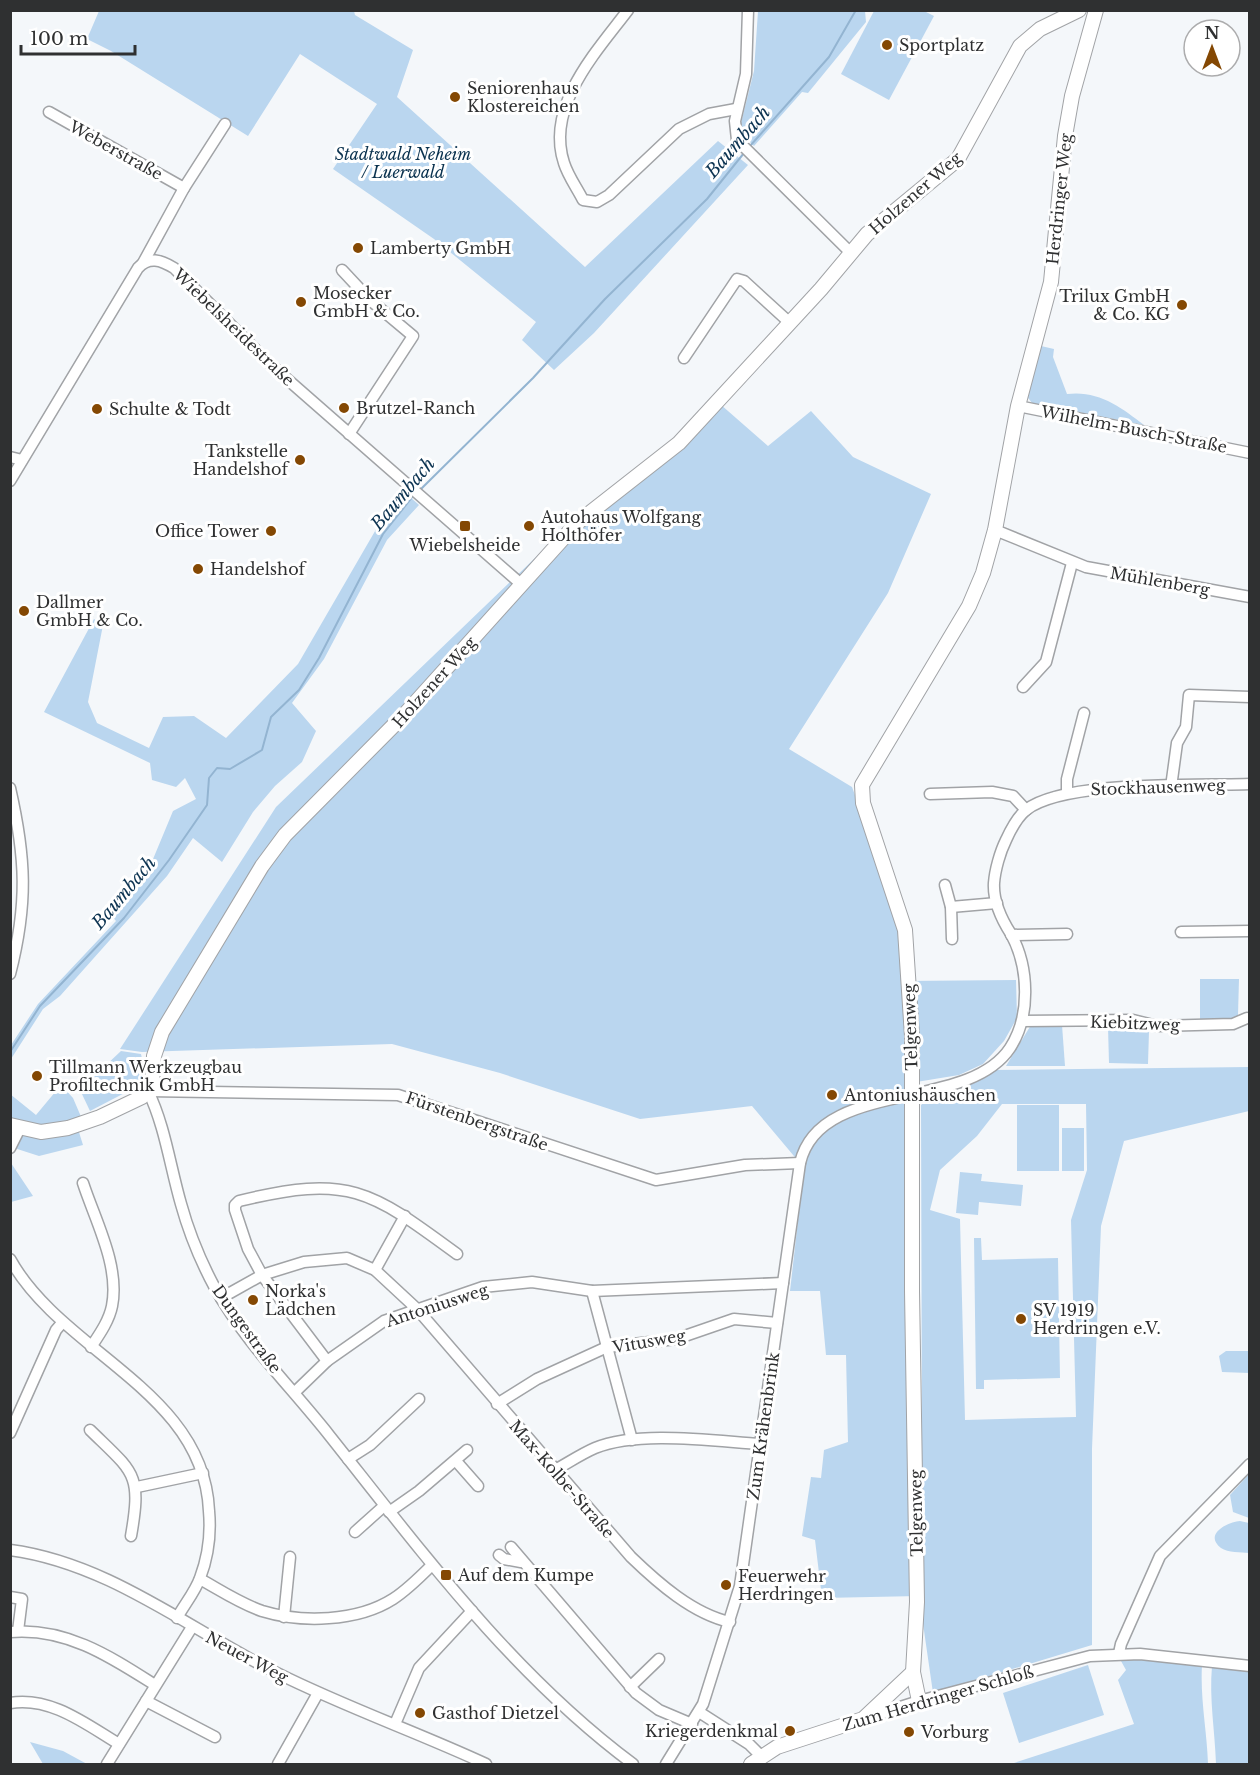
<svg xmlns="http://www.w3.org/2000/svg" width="1260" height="1775" font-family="'Libre Baskerville',serif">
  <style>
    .green { fill: #bad6ef; fill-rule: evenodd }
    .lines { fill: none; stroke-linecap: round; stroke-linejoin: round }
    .stream { stroke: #93b4d1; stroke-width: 2 }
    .minor-casing { stroke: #a1a3a6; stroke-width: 13 }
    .major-casing { stroke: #a1a3a6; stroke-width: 16 }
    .minor { stroke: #fff; stroke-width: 10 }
    .major { stroke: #fff; stroke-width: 14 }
    .poi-dot { fill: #844803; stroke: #fff; stroke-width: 2 }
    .labels { text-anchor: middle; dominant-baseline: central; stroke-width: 6; stroke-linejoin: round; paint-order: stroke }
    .poi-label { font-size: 16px; fill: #2f3031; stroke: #fff; text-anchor: start }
    .street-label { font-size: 16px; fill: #2f3031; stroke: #fff }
    .park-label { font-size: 16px; font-style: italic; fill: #09314e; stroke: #fff }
    .water-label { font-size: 18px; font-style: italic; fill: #0d3452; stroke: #fff }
  </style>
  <rect width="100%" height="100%" fill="#f4f7fa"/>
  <g class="green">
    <path d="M99,11H354L355,15L413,50L397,97L585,267L718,141L748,165L594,333L554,370L522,340L536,322L434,239L333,169L377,104L300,54L248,136L111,51L87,39Z"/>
    <path d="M758,11H865L866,22L808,93L802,92L754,146L739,131L754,71Z"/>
    <path d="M874,11H924L934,16L889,100L841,74Z"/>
    <path d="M1041,346L1054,349L1053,357L1067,394C1098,390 1121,407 1144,425L1032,403L1025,394Z"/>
    <path d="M720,404L768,446L811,411L853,457L931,494L888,593L789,749L852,787L871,838L897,925L905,981L1016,980L1017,1018L1004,1041L983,1064L959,1075L904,1084L910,1454H922L921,1105L931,1097L964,1089L991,1070L1249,1067V1111L1124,1141L1101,1226L1092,1449V1645L933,1693L919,1596L822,1598L815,1540L802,1536L811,1477L821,1478L824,1450L848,1442L846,1355H826L820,1291H790L804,1168L752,1106L640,1119L500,1073L392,1044L142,1052L120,1049L276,807L587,508ZM1002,1104H1086L1087,1170L1071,1220L1076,1417L965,1420L960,1219L930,1210L940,1170L977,1136Z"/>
    <path d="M400,488L419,505L387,540L324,659L292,703L316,731L302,762L275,786L253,812L222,862L193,838L167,876L60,996L43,1009L11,1059V1045L38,1004L116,921L112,916L146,876L173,811L196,799L185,778L176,787L152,780L150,763L44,712L94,619L103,625L88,702L97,723L149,748L163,717L194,716L226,738L298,664Z"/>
    <path d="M1200,979H1239L1238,1015L1233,1021L1200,1020Z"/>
    <path d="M1031,1025H1062L1065,1066H1006Z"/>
    <path d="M1132,1025L1149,1031L1148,1064L1109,1063L1108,1027Z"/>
    <path d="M121,1051L141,1054L144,1068L140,1085L90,1111L81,1092L85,1085Z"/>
    <path d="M61,1085L73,1098L82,1119L41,1126L11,1118L10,1094L36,1115Z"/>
    <rect x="1017" y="1105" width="42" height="66"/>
    <rect x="1062" y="1128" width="22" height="43"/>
    <path d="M78,1129L83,1145L39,1156L11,1147L10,1130L50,1138Z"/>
    <path d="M10,1163H11L33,1196L11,1202Z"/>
    <path d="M960,1172L982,1174L981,1181L1023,1185L1021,1206L979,1202L978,1215L956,1213Z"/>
    <path d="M974,1238H981L982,1260L1058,1258L1060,1378L984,1380V1389H976Z"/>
    <path d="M1226,1351H1249V1373L1222,1372L1219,1356Z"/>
    <path d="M1249,1474V1518L1233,1512L1230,1495Z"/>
    <path d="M1240,1521L1249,1523V1553C1241,1552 1228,1553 1221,1548C1203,1534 1228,1522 1240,1521Z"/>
    <path d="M1138,1658L1202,1665C1200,1699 1207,1731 1208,1764H1011L1134,1724L1118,1680L1126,1670L1121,1661Z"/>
    <path d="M1088,1665L1104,1715L1019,1743L1003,1693Z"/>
    <path d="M1212,1666L1249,1669V1764H1216C1215,1731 1209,1699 1212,1666Z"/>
    <path d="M30,1742L63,1751L87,1764H43Z"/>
  </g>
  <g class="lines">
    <g class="stream">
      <path d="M750,146L829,57L856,10"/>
      <path d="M420,490L533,378L605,299L707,199L744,153"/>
      <path d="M10,1052L40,1006L124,918L169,860L207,805L209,778L217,768L230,769L262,750L271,717L299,690L319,658L383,534L413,496"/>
    </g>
    <g class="minor-casing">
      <g id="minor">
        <path d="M628,10C597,51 545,106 564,163C568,176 577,188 583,200L597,202L609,195L679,129L709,114L736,109"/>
        <path d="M748,10L746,74L735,121L737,140L851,253"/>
        <path d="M49,112L184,188"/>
        <path d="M143,263L184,188L225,124"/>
        <path d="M342,270L370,300L413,336L349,434"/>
        <path d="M684,358L737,279L744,281L790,323"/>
        <path d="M1018,406L1250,453"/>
        <path d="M10,457L22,460"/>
        <path d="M10,481L138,268C149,256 161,260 174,268L271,365L521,584"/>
        <path d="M995,530L1086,567L1250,597"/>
        <path d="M1023,687L1046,662L1072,563"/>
        <path d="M1171,787L1177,743L1186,727L1189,695L1250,697"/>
        <path d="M10,788C26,858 28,904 10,974"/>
        <path d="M1067,793V779L1084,713"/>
        <path d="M930,794L992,792L1013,796L1026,810"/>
        <path d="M945,885L951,907L952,939"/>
        <path d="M951,907L997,903"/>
        <path d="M1181,932L1250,931"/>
        <path d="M1011,935L1067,934"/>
        <path d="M1022,1021L1133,1020L1157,1026L1233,1024L1247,1018"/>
        <path d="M148,1091C165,1126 170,1166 181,1204C189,1233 201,1262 215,1288C245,1342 291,1387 329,1435C422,1552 512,1674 633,1764"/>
        <path d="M148,1091L398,1095L656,1180L745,1165L800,1163"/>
        <path d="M10,1148L20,1128"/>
        <path d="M83,1183C95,1220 120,1266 112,1306C109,1321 99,1335 91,1347"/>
        <path d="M10,1259C62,1353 204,1391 209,1511C211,1533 208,1557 200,1578C195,1592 184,1605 177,1618"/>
        <path d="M375,1270L405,1216"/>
        <path d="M592,1291L632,1440"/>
        <path d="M221,1298L262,1275L304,1262L347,1258L375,1270L417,1309L631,1557C658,1583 693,1614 730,1622"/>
        <path d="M327,1361L262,1275L248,1249L235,1210V1205L239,1201C349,1174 370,1190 457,1254"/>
        <path d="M295,1392L327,1361L384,1321L483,1287L532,1282L592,1291L783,1283"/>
        <path d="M497,1404L537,1379L607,1347L676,1339L734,1319L777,1323"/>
        <path d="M90,1430C134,1473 142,1473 131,1536"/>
        <path d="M10,1433L56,1330L62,1323"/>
        <path d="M348,1459L370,1445L419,1399"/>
        <path d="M456,1461L478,1486"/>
        <path d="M555,1470C568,1463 581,1454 595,1448C638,1430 714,1441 760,1444"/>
        <path d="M137,1487L203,1473"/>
        <path d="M389,1512L419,1491L467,1450"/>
        <path d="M355,1532L384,1506"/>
        <path d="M511,1547L636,1693L659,1710L692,1724"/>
        <path d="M10,1550C109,1563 190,1630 277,1673C345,1707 417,1732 486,1764"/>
        <path d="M499,1555L504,1559L521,1562"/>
        <path d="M200,1579C220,1590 239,1603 262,1611C301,1623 357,1622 393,1599C407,1590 419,1578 431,1566"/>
        <path d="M10,1597L22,1599L18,1631"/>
        <path d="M284,1617L290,1557"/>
        <path d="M10,1632C66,1627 111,1657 155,1685"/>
        <path d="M1119,1653L1121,1644L1160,1556L1250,1464"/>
        <path d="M630,1687L659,1659"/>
        <path d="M146,1701L215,1737"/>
        <path d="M10,1703C51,1696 87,1725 119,1744"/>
        <path d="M699,1712L749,1744L761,1756"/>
        <path d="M866,1718L919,1701L1090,1656L1140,1654L1250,1666"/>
        <path d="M395,1724L419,1668L472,1611"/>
        <path d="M107,1764L192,1627"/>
        <path d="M278,1764L318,1693"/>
        <path d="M666,1764L703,1704L740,1586L800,1163C820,1078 967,1113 1010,1048C1031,1016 1029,967 1011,934C1002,920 993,901 994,883C995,870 1000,852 1006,840C1011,829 1017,817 1026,810C1064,780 1198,786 1250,784"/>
      </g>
    </g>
    <g class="major-casing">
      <g id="major">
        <path d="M10,1125L41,1132L68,1128L100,1117L142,1097L152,1083L154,1056L162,1032L262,866L285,835L405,714L577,523L679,443L821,289L867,234L958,159L1020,46L1040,29L1079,10"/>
        <path d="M919,1701L913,1672L917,1602L912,1291V1036L905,930L863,803L862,785L969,606L983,573L995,530L1018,406L1051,282L1065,136L1072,96L1096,10"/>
        <path d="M751,1764L777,1747L863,1719L913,1672"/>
      </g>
    </g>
    <use href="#minor" class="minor"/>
    <use href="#major" class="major"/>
  </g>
  <g class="poi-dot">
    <circle cx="887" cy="45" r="6"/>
    <circle cx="455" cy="97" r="6"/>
    <circle cx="358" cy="248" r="6"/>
    <circle cx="301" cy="302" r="6"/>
    <circle cx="1182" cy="305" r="6"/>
    <circle cx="344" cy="408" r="6"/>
    <circle cx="97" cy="409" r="6"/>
    <circle cx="300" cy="460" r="6"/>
    <rect x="459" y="520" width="12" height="12" rx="3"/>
    <circle cx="529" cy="526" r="6"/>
    <circle cx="271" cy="531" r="6"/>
    <circle cx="198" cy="569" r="6"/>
    <circle cx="24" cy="611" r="6"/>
    <circle cx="37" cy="1076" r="6"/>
    <circle cx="832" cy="1095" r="6"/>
    <circle cx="253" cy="1300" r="6"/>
    <circle cx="1021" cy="1319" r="6"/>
    <rect x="440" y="1569" width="12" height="12" rx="3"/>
    <circle cx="726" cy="1585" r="6"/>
    <circle cx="420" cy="1713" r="6"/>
    <circle cx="790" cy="1731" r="6"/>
    <circle cx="909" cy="1732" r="6"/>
  </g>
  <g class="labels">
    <g class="poi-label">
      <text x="899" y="45">Sportplatz</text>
      <text x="467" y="88">Seniorenhaus<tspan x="467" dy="18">Klostereichen</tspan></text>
      <text x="370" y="248">Lamberty GmbH</text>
      <text x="313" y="293">Mosecker<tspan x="313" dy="18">GmbH &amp; Co.</tspan></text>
      <text x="1170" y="296" text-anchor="end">Trilux GmbH<tspan x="1170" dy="18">&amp; Co. KG</tspan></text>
      <text x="356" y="408">Brutzel-Ranch</text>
      <text x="109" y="409">Schulte &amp; Todt</text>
      <text x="288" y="451" text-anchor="end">Tankstelle<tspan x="288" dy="18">Handelshof</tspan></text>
      <text x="541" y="517">Autohaus Wolfgang<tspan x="541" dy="18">Holthöfer</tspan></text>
      <text x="259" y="531" text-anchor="end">Office Tower</text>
      <text x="465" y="545" text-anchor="middle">Wiebelsheide</text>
      <text x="210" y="569">Handelshof</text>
      <text x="36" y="602">Dallmer<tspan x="36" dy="18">GmbH &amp; Co.</tspan></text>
      <text x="49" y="1067">Tillmann Werkzeugbau<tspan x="49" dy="18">Profiltechnik GmbH</tspan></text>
      <text x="844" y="1095">Antoniushäuschen</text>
      <text x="265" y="1291">Norka's<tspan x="265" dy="18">Lädchen</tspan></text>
      <text x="1033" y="1310">SV 1919<tspan x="1033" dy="18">Herdringen e.V.</tspan></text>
      <text x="458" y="1575">Auf dem Kumpe</text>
      <text x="738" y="1576">Feuerwehr<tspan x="738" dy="18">Herdringen</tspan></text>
      <text x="432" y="1713">Gasthof Dietzel</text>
      <text x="778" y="1731" text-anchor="end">Kriegerdenkmal</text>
      <text x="921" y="1732">Vorburg</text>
    </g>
    <g class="street-label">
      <text transform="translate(116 150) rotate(29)">Weberstraße</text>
      <text transform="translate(915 193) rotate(-41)">Holzener Weg</text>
      <text transform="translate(1059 199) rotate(-84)">Herdringer Weg</text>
      <text transform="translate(234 327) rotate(44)">Wiebelsheidestraße</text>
      <text transform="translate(1134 429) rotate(11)">Wilhelm-Busch-Straße</text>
      <text transform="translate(1160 581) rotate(10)">Mühlenberg</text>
      <text transform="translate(434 682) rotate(-48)">Holzener Weg</text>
      <text transform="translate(1158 787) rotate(-2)">Stockhausenweg</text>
      <text transform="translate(1135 1023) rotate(2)">Kiebitzweg</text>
      <text transform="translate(910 1027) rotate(-92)">Telgenweg</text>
      <text transform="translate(477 1121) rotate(19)">Fürstenbergstraße</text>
      <text transform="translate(437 1305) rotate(-18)">Antoniusweg</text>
      <text transform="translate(247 1329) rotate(54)">Dungestraße</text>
      <text transform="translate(649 1341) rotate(-10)">Vitusweg</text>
      <text transform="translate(763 1426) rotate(-82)">Zum Krähenbrink</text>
      <text transform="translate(562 1479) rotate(49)">Max-Kolbe-Straße</text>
      <text transform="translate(916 1513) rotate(-91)">Telgenweg</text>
      <text transform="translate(247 1657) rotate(28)">Neuer Weg</text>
      <text transform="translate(938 1698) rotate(-16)">Zum Herdringer Schloß</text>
    </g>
    <g class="park-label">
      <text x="403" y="154">Stadtwald Neheim<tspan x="403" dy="18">/ Luerwald</tspan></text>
    </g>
    <g class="water-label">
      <text transform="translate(738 142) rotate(-49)">Baumbach</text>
      <text transform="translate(403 494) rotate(-50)">Baumbach</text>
      <text transform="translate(124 893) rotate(-50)">Baumbach</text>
    </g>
  </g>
  <rect width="1260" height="1775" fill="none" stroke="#2f3031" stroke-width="24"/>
  <g transform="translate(1212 48)"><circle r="28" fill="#ffffff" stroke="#acacad" stroke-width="1.5"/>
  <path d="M0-4.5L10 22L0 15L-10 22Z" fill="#844803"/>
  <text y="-9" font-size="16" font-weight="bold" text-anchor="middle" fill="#2f3031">N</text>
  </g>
  <path d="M21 45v9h114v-9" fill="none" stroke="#2f3031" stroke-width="3"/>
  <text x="30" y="45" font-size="18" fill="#2f3031" stroke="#ffffff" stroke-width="4.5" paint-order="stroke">100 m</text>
</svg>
